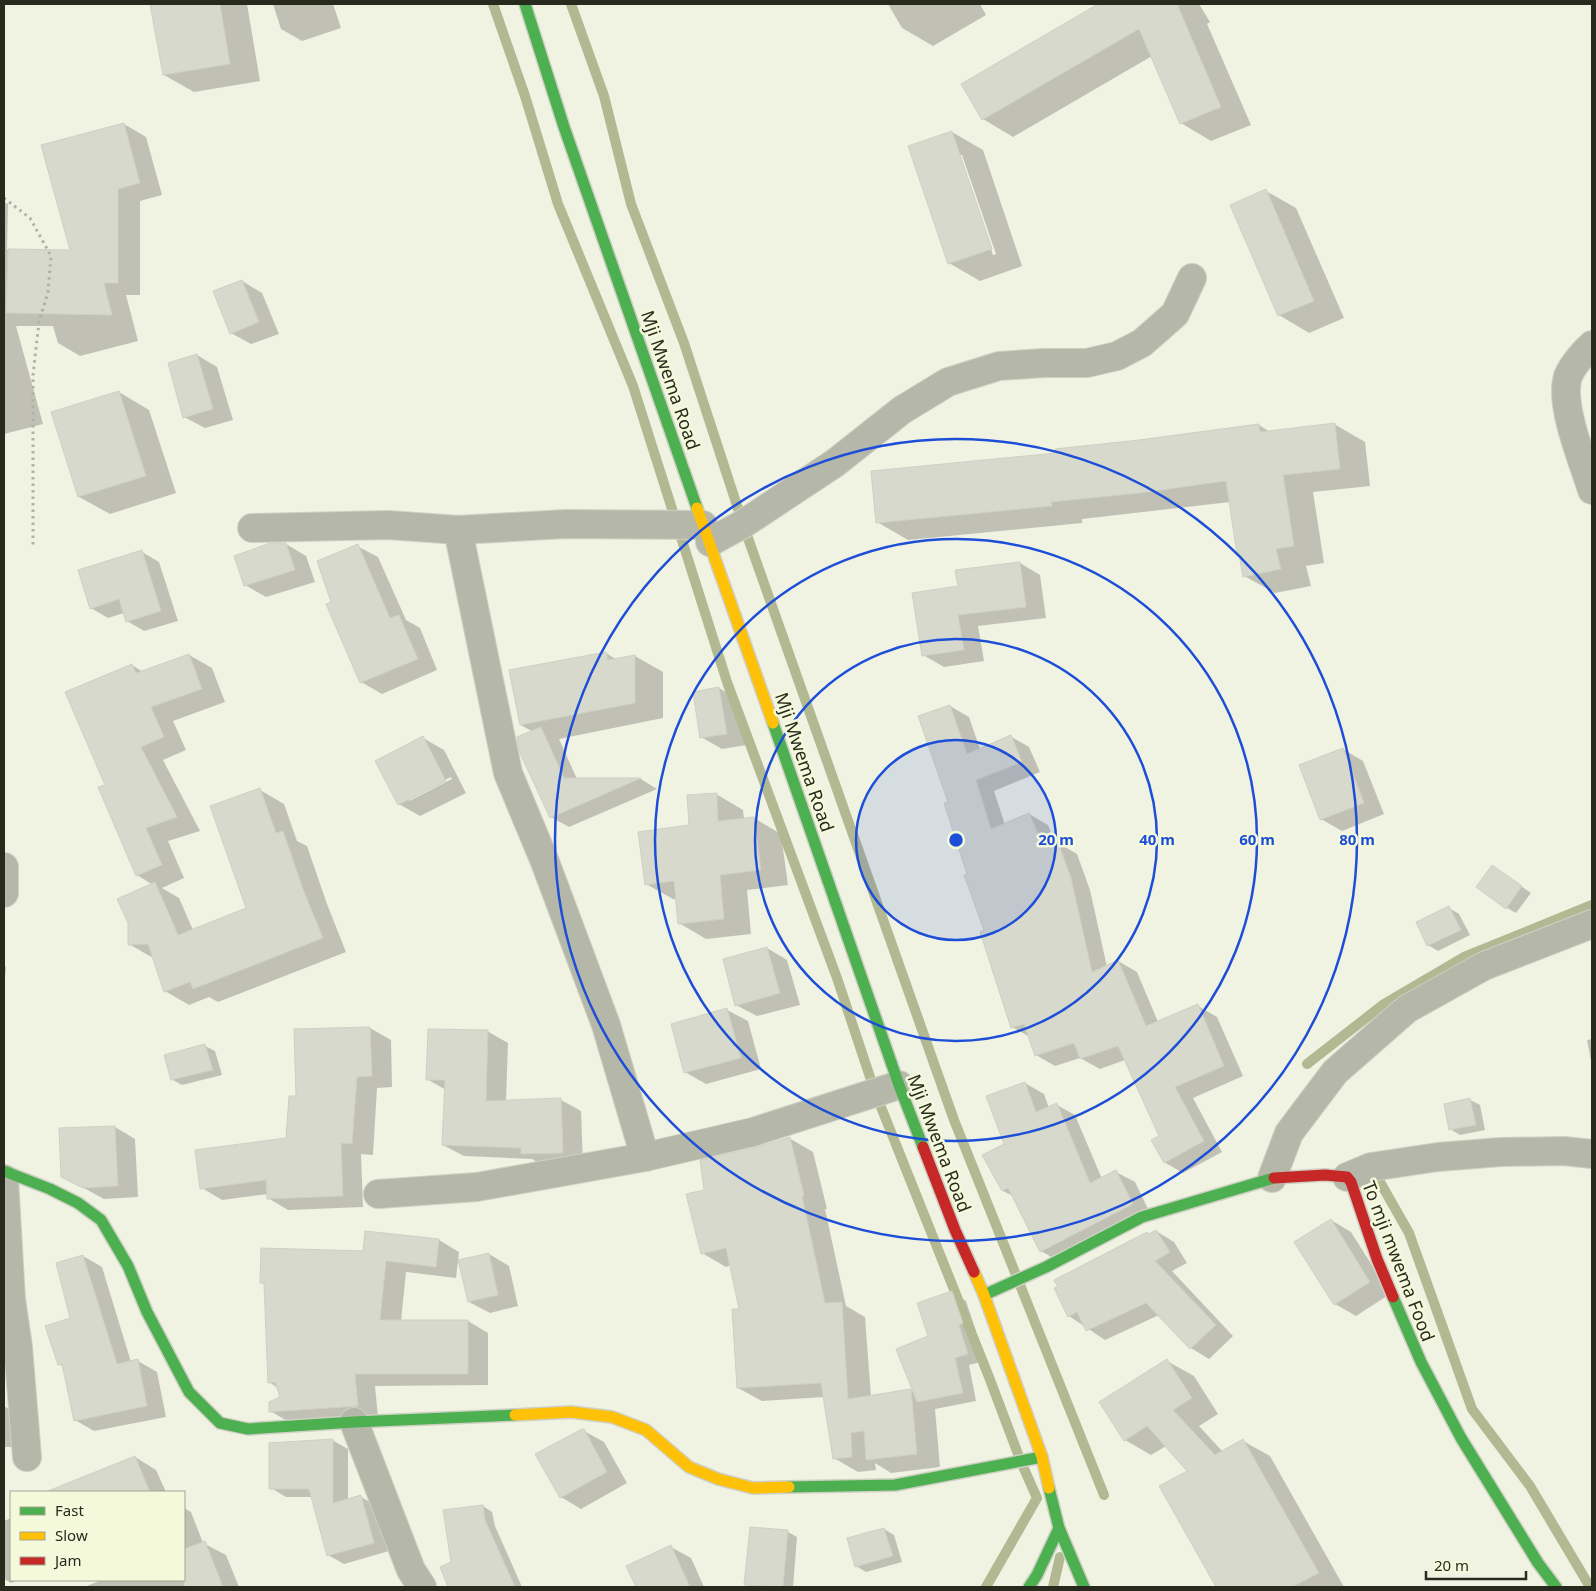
<svg xmlns="http://www.w3.org/2000/svg" width="1596" height="1591" font-family="'Noto Sans',sans-serif">
  <style>
    .shadow { fill: #0003; fill-rule: evenodd }
    .lines { fill: none; stroke-linecap: round; stroke-linejoin: round }
    .stream { stroke: #b2b892; stroke-width: 10 }
    .building { fill: #d7d9cc; stroke: #ced0c3 }
    .street-casing { stroke: #cfd0c4; stroke-width: 30 }
    .fast-casing { stroke: #cfd0c4; stroke-width: 14 }
    .slow-casing { stroke: #cfd0c4; stroke-width: 14 }
    .jam-casing { stroke: #cfd0c4; stroke-width: 14 }
    .path { stroke: #afb1a4; stroke-width: 3; stroke-dasharray: 2.5 4; stroke-linecap: butt }
    .street { stroke: #b5b7a9; stroke-width: 28 }
    .fast { stroke: #4caf50; stroke-width: 11 }
    .slow { stroke: #ffc107; stroke-width: 11 }
    .jam { stroke: #c62828; stroke-width: 11 }
    .ring { fill: none; stroke: #1d4ed8; stroke-width: 2.5 }
    .labels { text-anchor: middle; dominant-baseline: central; stroke-width: 5; stroke-linejoin: round; paint-order: stroke }
    .street-label { font-size: 18px; fill: #282a1e; stroke: #f4f9db }
    .centre { fill: #1d4ed8; stroke: #f4f9db; stroke-width: 2.5 }
    .ring-label { font-size: 15px; text-anchor: middle; font-weight: bold; fill: #1d4ed8; stroke: #f4f9db; stroke-width: 5; stroke-linejoin: round; paint-order: stroke }
  </style>
  <rect width="100%" height="100%" fill="#f0f2e2"/>
  <g class="shadow">
    <path d="M151,4H247L260,81L194,92L164,75Z"/>
    <path d="M273,4H333L341,28L302,41L281,29Z"/>
    <path d="M888,4H980L986,15L933,46L902,28Z"/>
    <path d="M1100,4H1199L1210,22L1207,24L1251,125L1211,141L1181,123L1152,56L1013,137L983,119L962,84Z"/>
    <path d="M124,124L146,137L162,195L140,201V295H126L138,341L80,356L58,343L53,326H16L43,424L4,434V202L8,204L7,250L71,251Z"/>
    <path d="M952,132L983,150L1022,266L980,281L949,263ZM959,155H962L996,254L993,255Z"/>
    <path d="M1266,191L1296,208L1344,318L1309,333L1279,315Z"/>
    <path d="M242,281L262,293L279,334L251,344L231,333Z"/>
    <path d="M197,355L217,367L233,420L205,428L184,417Z"/>
    <path d="M119,392L149,410L176,493L110,514L79,497L53,412Z"/>
    <path d="M1334,424L1365,442L1370,486L1313,492L1324,563L1306,566L1311,586L1275,593L1244,576L1230,502L1082,519V523L908,540L877,522L1057,454L1259,425L1270,432Z"/>
    <path d="M286,544L306,556L315,582L266,597L245,585Z"/>
    <path d="M357,546L378,557L406,620L420,628L437,670L382,694L361,682L332,603Z"/>
    <path d="M142,552L159,562L178,621L144,631L127,621L124,613L108,618L91,608Z"/>
    <path d="M1020,563L1040,575L1046,618L978,626L984,661L944,667L923,655L959,587Z"/>
    <path d="M606,653L617,660L635,656L663,672V718L559,739L577,779H641L657,789L569,827L551,817L533,732L521,725Z"/>
    <path d="M189,655L212,668L225,702L173,721L186,750L163,760L200,831L168,841L184,878L162,888L179,898L193,930L248,908L260,790L284,804L297,841L307,846L327,904L346,952L218,1002L209,997L189,1005L165,991L153,958L129,944L153,885L137,875L106,785L132,665L143,672Z"/>
    <path d="M719,688L739,700L747,745L722,749L701,737Z"/>
    <path d="M950,706L969,717L980,749L1010,736L1029,747L1040,772L994,791L1005,825L1029,814L1048,825L1056,844L1058,843L1077,854L1090,890L1107,967L1118,961L1137,972L1158,1022L1198,1006L1217,1017L1243,1076L1193,1098L1222,1152L1183,1173L1164,1162L1161,1137L1125,1060L1100,1069L1080,1058L1055,1066L1036,1055L1030,1037L1012,1027L949,803Z"/>
    <path d="M423,738L444,750L466,793L420,816L399,804ZM451,777L452,779L409,801V798Z"/>
    <path d="M1343,749L1363,761L1384,814L1342,831L1321,819Z"/>
    <path d="M716,794L743,810L744,819L754,818L781,834L788,885L747,890L751,934L706,939L679,923L677,899H673L646,884Z"/>
    <path d="M1492,866L1531,893L1516,913L1507,908Z"/>
    <path d="M1449,908L1459,914L1470,935L1438,951L1428,945Z"/>
    <path d="M767,948L787,960L800,1005L757,1016L736,1005Z"/>
    <path d="M4,966L6,967L4,989Z"/>
    <path d="M727,1010L748,1021L761,1069L706,1084L685,1072Z"/>
    <path d="M370,1028L391,1040L392,1087L377,1088L373,1155L361,1154L363,1207L288,1210L268,1198V1194L222,1200L202,1188L287,1139L298,1098L295,1030Z"/>
    <path d="M487,1031L508,1043L506,1101L561,1100L581,1111L583,1164L542,1165L532,1159L464,1156L443,1145L446,1090L427,1079Z"/>
    <path d="M1592,1039V1066L1587,1040Z"/>
    <path d="M205,1046L215,1051L222,1075L182,1085L173,1080Z"/>
    <path d="M1025,1083L1044,1094L1049,1108L1057,1105L1075,1115L1102,1179L1116,1172L1135,1182L1151,1215L1060,1262L1041,1251L1015,1197L1003,1191L1005,1144Z"/>
    <path d="M1470,1100L1480,1105L1485,1130L1460,1135L1450,1129Z"/>
    <path d="M115,1127L135,1139L138,1197L104,1199L62,1176Z"/>
    <path d="M789,1138L813,1152L827,1209H825L846,1306L865,1317L871,1397L910,1390L915,1393L929,1337L952,1293L966,1301L976,1331L972,1333L981,1362L969,1365L976,1401L935,1409L940,1467L891,1473L875,1463L876,1470L858,1472L834,1458L824,1397L762,1401L738,1388L741,1310L731,1265L726,1267L702,1253L705,1190L757,1148Z"/>
    <path d="M1331,1220L1351,1232L1390,1294L1356,1316L1335,1304Z"/>
    <path d="M1156,1231L1174,1242L1187,1263L1172,1271L1233,1336L1209,1359L1191,1348L1159,1315L1105,1340L1069,1316L1150,1235Z"/>
    <path d="M367,1232L439,1240L459,1252L456,1278L406,1272L401,1321H468L488,1333V1385L375,1386L378,1417L291,1423L270,1411L281,1398L278,1388L269,1382L265,1285L261,1282L364,1252Z"/>
    <path d="M489,1254L509,1266L518,1306L490,1313L469,1302Z"/>
    <path d="M83,1256L102,1267L131,1362L138,1361L157,1372L166,1417L94,1431L75,1420L65,1368L59,1364L72,1319Z"/>
    <path d="M1167,1361L1194,1376L1218,1414L1199,1426L1223,1452L1243,1441L1270,1456L1344,1587H1217L1160,1486L1189,1471L1166,1446L1151,1455L1125,1440Z"/>
    <path d="M4,1406L17,1414L15,1447H4Z"/>
    <path d="M584,1431L604,1442L627,1483L581,1509L561,1497Z"/>
    <path d="M332,1440L348,1449V1500L361,1497L377,1506L389,1551L344,1564L328,1555L312,1497H286L271,1488Z"/>
    <path d="M135,1457L156,1470L166,1492H53V1490Z"/>
    <path d="M483,1506L492,1512L495,1526L522,1587H450L441,1568L453,1563Z"/>
    <path d="M184,1508L191,1512L203,1543L226,1555L239,1587H84L102,1580H184Z"/>
    <path d="M11,1518V1580H18L11,1583L4,1579V1521Z"/>
    <path d="M884,1529L894,1535L902,1562L866,1572L856,1566Z"/>
    <path d="M788,1532L797,1537L793,1587H751L745,1584Z"/>
    <path d="M671,1547L691,1558L704,1587H637L627,1566Z"/>
  </g>
  <g class="lines">
    <g class="stream">
      <path d="M493,4L525,96L558,204L633,386L727,682L837,978L875,1092L989,1377L1021,1462L1037,1498L986,1587"/>
      <path d="M571,4L604,96L631,204L684,343L743,524L954,1120L1104,1495"/>
      <path d="M1307,1064L1384,1004L1464,957L1592,905"/>
      <path d="M1372,1168L1409,1233L1472,1409L1530,1486L1590,1587"/>
      <path d="M1053,1587L1060,1557"/>
    </g>
  </g>
  <g class="building">
    <path d="M150,4H220L230,64L163,75Z"/>
    <path d="M1098,4H1182L1178,6L1221,107L1180,124L1139,29L982,120L961,84Z"/>
    <path d="M124,123L140,183L118,189V283H104L112,315L6,313L8,249L70,250L41,145Z"/>
    <path d="M952,131L992,249L948,264L908,146Z"/>
    <path d="M1266,189L1314,301L1278,316L1230,205Z"/>
    <path d="M242,280L259,322L230,334L213,291Z"/>
    <path d="M197,354L213,409L183,418L168,363Z"/>
    <path d="M119,391L146,476L78,497L51,412Z"/>
    <path d="M1335,423L1340,469L1283,475L1294,546L1276,549L1281,569L1243,577L1239,554H1237L1226,481L1140,493L1051,502L1052,506L876,523L871,471L1056,453L1055,449L1139,440L1259,424L1260,432Z"/>
    <path d="M270,543H286L295,570L244,586L234,556Z"/>
    <path d="M358,544L390,618L399,615L418,659L360,683L326,604L331,602L317,561Z"/>
    <path d="M142,550L161,611L126,622L119,599L90,609L78,570Z"/>
    <path d="M1020,562L1026,607L958,615L964,650L922,656L912,593L958,586L955,570Z"/>
    <path d="M606,652L608,660L635,655V703L520,725L509,670Z"/>
    <path d="M189,654L202,689L151,707L164,737L141,747L177,817L146,828L162,865L136,876L98,787L105,785L65,692L132,664L136,673Z"/>
    <path d="M719,687L727,734L700,738L693,692Z"/>
    <path d="M950,705L967,754L1011,735L1022,762L976,780L991,829L1029,813L1044,847L1058,842L1071,878L1092,972L1118,960L1146,1026L1198,1004L1224,1066L1175,1087L1204,1141L1164,1163L1151,1140L1159,1136L1118,1046L1080,1059L1074,1043L1035,1056L1024,1024L1011,1028L980,932L984,930L964,875L967,874L944,803L948,802L918,716Z"/>
    <path d="M541,727L564,778H641L550,818L519,751L517,737Z"/>
    <path d="M423,736L446,781L398,805L375,761Z"/>
    <path d="M1343,748L1364,803L1320,820L1299,765Z"/>
    <path d="M260,788L276,833L283,831L303,889L323,938L193,989L190,982L164,992L148,944L128,945V923L117,899L155,882L178,935L246,908L210,806Z"/>
    <path d="M717,793L718,821L754,817L761,870L720,875L724,919L678,924L674,881L645,885L638,832L689,825L687,795Z"/>
    <path d="M1492,865L1522,886L1506,909L1476,887Z"/>
    <path d="M1449,906L1461,930L1427,946L1416,922Z"/>
    <path d="M767,947L780,993L735,1006L723,959Z"/>
    <path d="M727,1008L741,1058L684,1073L671,1024Z"/>
    <path d="M370,1027L372,1076L357,1077L352,1144L341,1143L343,1196L267,1199L266,1180L200,1189L195,1150L286,1138L289,1096H296L294,1029Z"/>
    <path d="M428,1029L488,1030L486,1101L561,1098L563,1153L521,1154V1148L442,1145L445,1080H426Z"/>
    <path d="M205,1044L213,1070L171,1080L164,1055Z"/>
    <path d="M1025,1082L1036,1112L1057,1103L1090,1183L1116,1170L1133,1204L1040,1252L1008,1188L1002,1191L982,1155L1004,1144L986,1096Z"/>
    <path d="M1470,1098L1476,1125L1449,1130L1444,1104Z"/>
    <path d="M115,1126L118,1186L83,1188L61,1177L59,1128Z"/>
    <path d="M790,1137L804,1195L802,1196L825,1303L842,1302L848,1399L911,1389L917,1454L866,1460L864,1431L851,1433L852,1457L833,1459L821,1383L737,1388L732,1309H739L726,1248L701,1254L686,1194L704,1190L700,1160L757,1147Z"/>
    <path d="M1331,1219L1370,1282L1334,1305L1294,1242Z"/>
    <path d="M1156,1230L1170,1252L1155,1261L1216,1325L1190,1349L1146,1303L1086,1331L1077,1312L1068,1317L1054,1288L1058,1287L1054,1280L1147,1232L1149,1234Z"/>
    <path d="M365,1231L439,1239L436,1267L386,1261L380,1320H468V1374H355L358,1406L269,1412V1402L280,1397L275,1382L268,1383L264,1283H260L261,1248L363,1251Z"/>
    <path d="M489,1253L498,1295L468,1302L458,1260Z"/>
    <path d="M83,1255L117,1364L138,1359L147,1406L74,1421L62,1364L58,1365L45,1326L70,1318L56,1263Z"/>
    <path d="M952,1291L963,1323L959,1325L968,1354L955,1358L963,1393L917,1402L896,1349L928,1336L917,1303Z"/>
    <path d="M1167,1359L1192,1398L1173,1410L1215,1455L1243,1439L1319,1573L1292,1587H1216L1159,1486L1187,1471L1147,1426L1124,1441L1099,1402Z"/>
    <path d="M582,1429H584L607,1472L560,1498L535,1454Z"/>
    <path d="M333,1439V1503L361,1495L374,1543L327,1556L309,1489H269V1443Z"/>
    <path d="M135,1456L150,1492H48V1491Z"/>
    <path d="M483,1505L485,1520L515,1587H448L440,1567L451,1562L443,1510Z"/>
    <path d="M750,1527L788,1530L783,1587L744,1585Z"/>
    <path d="M884,1528L893,1556L855,1567L847,1538Z"/>
    <path d="M205,1541L223,1587H184V1549Z"/>
    <path d="M671,1545L690,1587H636L626,1566Z"/>
  </g>
  <g class="lines">
    <g class="street-casing">
      <g id="street">
        <path d="M1592,345C1584,352 1569,369 1567,380C1561,409 1583,461 1592,490"/>
        <path d="M252,528L388,525L458,530L566,524L703,525"/>
        <path d="M458,530L508,773L545,862L606,1025L645,1157"/>
        <path d="M710,542L743,524L835,463L902,410L948,382L999,366L1044,363H1087L1117,356L1142,343L1175,314L1192,278"/>
        <path d="M4,867V893"/>
        <path d="M1347,1177L1371,1167L1438,1157L1501,1152L1564,1151L1592,1154"/>
        <path d="M1272,1178L1289,1133L1335,1072L1407,1009L1484,966L1592,924"/>
        <path d="M4,1179L11,1299L18,1347L27,1457"/>
        <path d="M378,1194L477,1187L645,1157L753,1132L899,1085"/>
        <path d="M354,1422L411,1570L422,1587"/>
      </g>
    </g>
    <g class="fast-casing">
      <g id="fast">
        <path d="M525,4L564,127L697,508"/>
        <path d="M773,723L899,1085L923,1147"/>
        <path d="M4,1171L50,1189L78,1203L101,1220L128,1266L147,1312L189,1392L220,1423L248,1429L354,1422L515,1415"/>
        <path d="M984,1295L1046,1267L1142,1217L1274,1178"/>
        <path d="M1393,1297L1421,1362L1461,1438L1538,1563L1556,1587"/>
        <path d="M789,1487L895,1485L1042,1457"/>
        <path d="M1049,1488L1059,1528L1084,1587"/>
        <path d="M1029,1587L1037,1575L1059,1528"/>
      </g>
    </g>
    <g class="slow-casing">
      <g id="slow">
        <path d="M697,508L773,723"/>
        <path d="M974,1272L984,1295L1042,1457L1049,1488"/>
        <path d="M515,1415L571,1412L612,1417L646,1430L689,1467L718,1479L753,1488L789,1487"/>
      </g>
    </g>
    <g class="jam-casing">
      <g id="jam">
        <path d="M923,1147L955,1230L974,1272"/>
        <path d="M1274,1178L1325,1175L1347,1177L1351,1182L1377,1259L1393,1297"/>
      </g>
    </g>
    <path class="path" d="M4,198L30,218L51,256L48,292L39,322L33,375V547"/>
    <use href="#street" class="street"/>
    <use href="#fast" class="fast"/>
    <use href="#slow" class="slow"/>
    <use href="#jam" class="jam"/>
  </g>
  <circle cx="956" cy="840" r="100" fill="#1d4ed8" fill-opacity=".12"/>
  <g class="ring">
    <circle cx="956" cy="840" r="100"/>
    <circle cx="956" cy="840" r="201"/>
    <circle cx="956" cy="840" r="301"/>
    <circle cx="956" cy="840" r="401"/>
  </g>
  <g class="labels">
    <g class="street-label">
      <text transform="translate(671 380) rotate(71)">Mji Mwema Road</text>
      <text transform="translate(805 762) rotate(71)">Mji Mwema Road</text>
      <text transform="translate(940 1143) rotate(69)">Mji Mwema Road</text>
      <text transform="translate(1399 1261) rotate(69)">To mji mwema Food</text>
    </g>
  </g>
  <circle cx="956" cy="840" r="8" class="centre"/>
  <g class="ring-label">
    <text x="1056" y="845">20 m</text>
    <text x="1157" y="845">40 m</text>
    <text x="1257" y="845">60 m</text>
    <text x="1357" y="845">80 m</text>
  </g>
  <rect width="1596" height="1591" fill="none" stroke="#282a1e" stroke-width="10"/>
  <rect x="10" y="1491" width="175" height="90" fill="#f4f9db" stroke="#a2a68f"/>
  <rect x="20" y="1507" width="25" height="8" fill="#4caf50" stroke="#a2a68f"/>
  <text x="55" y="1516" font-size="15" fill="#282a1e">Fast</text>
  <rect x="20" y="1532" width="25" height="8" fill="#ffc107" stroke="#a2a68f"/>
  <text x="55" y="1541" font-size="15" fill="#282a1e">Slow</text>
  <rect x="20" y="1557" width="25" height="8" fill="#c62828" stroke="#a2a68f"/>
  <text x="55" y="1566" font-size="15" fill="#282a1e">Jam</text>
  <path d="M1426 1571v8h100v-8" fill="none" stroke="#282a1e" stroke-width="2.5"/>
  <text x="1434" y="1571" font-size="15" fill="#282a1e" stroke="#f4f9db" stroke-width="4" paint-order="stroke">20 m</text>
</svg>
